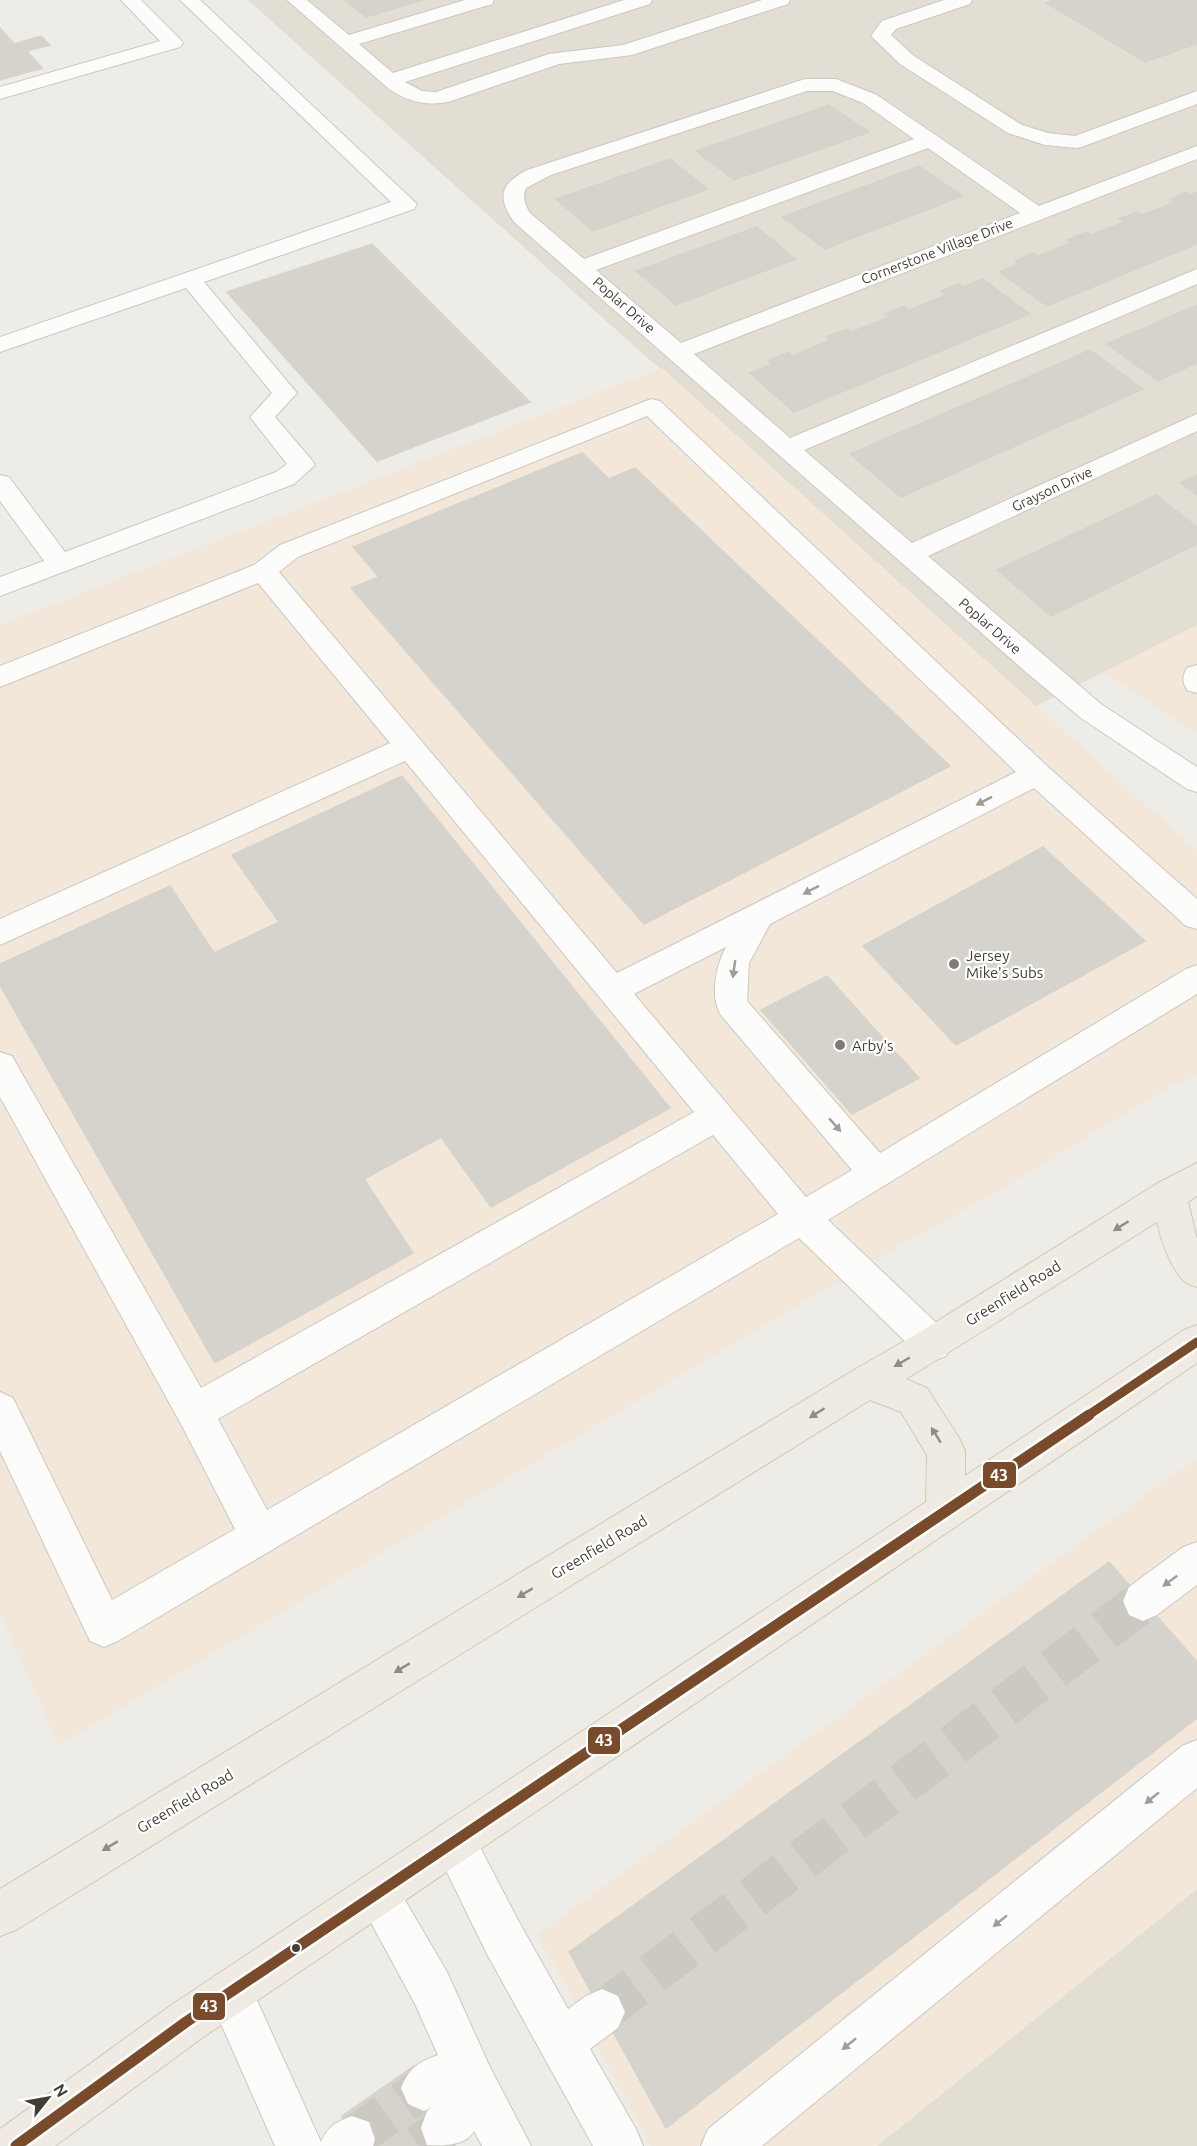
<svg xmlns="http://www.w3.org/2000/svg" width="1197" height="2146" font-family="Ubuntu,sans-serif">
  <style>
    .residential { fill: #e3ded3 }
    .commercial { fill: #f2e7d8 }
    .building { fill: #d6d3cd; stroke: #d6d3cc; stroke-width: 1.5 }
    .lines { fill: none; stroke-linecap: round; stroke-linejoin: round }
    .minor-tunnel { stroke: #ccc9c2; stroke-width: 42; stroke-dasharray: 42 21; stroke-linecap: butt }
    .minor-casing { stroke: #cbc8c2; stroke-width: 2 }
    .major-casing { stroke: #d1c8b3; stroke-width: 2 }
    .minor { fill: #fcfcfb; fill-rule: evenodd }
    .major { fill: #f0ebe2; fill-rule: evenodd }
    .bus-1-far1-casing { stroke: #fff; stroke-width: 14 }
    .bus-1-casing { stroke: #fff; stroke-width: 16 }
    .bus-1-far1 { stroke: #7a4b2a; stroke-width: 9 }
    .bus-1 { stroke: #7a4b2a; stroke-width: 11 }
    .oneway { fill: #a09c97 }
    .oneway2 { fill: #918b82 }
    .poi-dot { fill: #807a72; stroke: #fff; stroke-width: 2 }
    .bus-dot { fill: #443d33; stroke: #fff; stroke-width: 2 }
    .labels { text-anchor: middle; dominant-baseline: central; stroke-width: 4.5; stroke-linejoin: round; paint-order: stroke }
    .far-street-label { font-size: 14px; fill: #443d33; stroke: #fff }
    .poi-label { font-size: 15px; fill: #443d33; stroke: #fff; text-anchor: start }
    .street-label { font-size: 15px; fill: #443d33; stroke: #fff }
    .line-badge { stroke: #fff; stroke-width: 2 }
    .badge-label { font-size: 16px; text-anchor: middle; font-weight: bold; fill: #fff }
  </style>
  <rect width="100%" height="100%" fill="#eeece6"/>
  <g class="residential">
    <path d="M248,0H1197V625L1036,706Z"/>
    <path d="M1197,1889V2146H877Z"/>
  </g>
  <g class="commercial">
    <path d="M662,368L1197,851V1074L1164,1090L1005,1187L876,1259L59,1745L0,1614V625Z"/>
    <path d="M1197,625V734L1104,672Z"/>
    <path d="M1197,1458V1888L876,2146H650L538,1934Z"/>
  </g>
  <g class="building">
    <path d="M345,0H424L366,17Z"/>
    <path d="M1055,0H1197V44L1145,62L1046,3Z"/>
    <path d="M0,28L14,44L41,36L50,45L27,51L42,68L0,80Z"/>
    <path d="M829,105L869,132L734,180L696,151Z"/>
    <path d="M670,159L708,189L593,231L556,199Z"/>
    <path d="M919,166L963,196L825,249L782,217Z"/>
    <path d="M1187,192L1191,195L1197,192V244L1047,306L999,272L1019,264L1015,261L1033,253L1038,256L1071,243L1067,240L1086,232L1091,235L1124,222L1119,219L1137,212L1142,215L1175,202L1170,199Z"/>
    <path d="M756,227L796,259L676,305L636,271Z"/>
    <path d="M372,244L530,402L377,461L227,292Z"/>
    <path d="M983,279L1030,314L794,412L750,373L772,364L768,361L788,352L793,356L830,340L826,337L847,329L852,332L889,317L884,314L904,306L909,310L946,295L941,291L959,284L963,287Z"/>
    <path d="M1197,305V363L1158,381L1107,344Z"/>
    <path d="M1090,350L1143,389L901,497L850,454Z"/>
    <path d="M582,453L609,479L635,468L950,766L644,924L351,588L379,577L353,547Z"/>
    <path d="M1197,475V495L1181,483Z"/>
    <path d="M1156,495L1197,527V544L1051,616L997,570Z"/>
    <path d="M402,776L670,1108L491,1207L441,1137L364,1179L413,1253L215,1363L0,985V964L170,886L214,953L279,922L232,855Z"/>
    <path d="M1043,847L1145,941L956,1045L863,946Z"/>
    <path d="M827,976L919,1078L852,1114L761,1010Z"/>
    <path d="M1109,1562L1197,1662V1718L666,2128L569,1952Z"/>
    <path d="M414,2066L452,2145L355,2146L342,2116Z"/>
  </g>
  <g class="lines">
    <g class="minor-tunnel">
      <path d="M602,2012L1143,1601"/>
      <path d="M352,2139L424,2088"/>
      <path d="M419,2146L444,2128"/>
    </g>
    <g class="minor-casing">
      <g id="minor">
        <path d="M121,0H141L180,39L183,43L180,47L0,99V87L160,41Z"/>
        <path d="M180,0H200L417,204L414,209L204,282L297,393L275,417L311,459L315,465L294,484L0,596V577L44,561L0,501V475L9,477L65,552L276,472L287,464L250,417L272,393L186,288L0,352V337L391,202Z"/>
        <path d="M287,0H307L349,35L465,0H494L492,4L359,44L393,73L624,0H652L650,4L405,82L422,91L436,92L549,54L623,45L762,0H790L788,4L632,55L559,64L451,101C429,107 408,102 389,89Z"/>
        <path d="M944,0H972L970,4L896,29L891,35L914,56L1022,125L1048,133L1075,136L1197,91V104L1084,146L1077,148L1045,145L1008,133L900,64L871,36L882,21Z"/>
        <path d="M805,79H836L877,95L1039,206L1197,146V159L694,354L790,438L1197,269V284L804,450L912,543L1197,414V431L928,556L1101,704L1197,767V792L1187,789L1081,718L1027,673L514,222C497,197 500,184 527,170ZM807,91H833L863,103L914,139L584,259L530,213C525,205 522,197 526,188L551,175ZM928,148L1020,213L681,343L596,270Z"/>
        <path d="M651,399L660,401L1047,766L1197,899V929L1186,926L1034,788L770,924L749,963L747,1001L880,1153L1186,969L1197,965V994L828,1220L946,1332L951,1344L946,1356L933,1361L920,1356L799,1238L118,1641L104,1647L90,1641L0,1451V1392L13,1398L112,1600L235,1529L181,1424L0,1097V1052L12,1056L201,1388L694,1112L405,761L0,945V919L390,743L258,583L0,687V666L254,565L280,545ZM647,416L1016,772L617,973L279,572L298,557ZM726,947C716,965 710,995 720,1014L852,1170L806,1197L634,994ZM713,1135L778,1214L267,1510L218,1419Z"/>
        <path d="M1197,665V693L1187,690C1182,681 1182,677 1187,668Z"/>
        <path d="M1197,1542V1585L1157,1615L1143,1621L1129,1615L1123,1601L1129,1587L1183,1547Z"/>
        <path d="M1197,1740V1788L762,2146H701L708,2129L1182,1746Z"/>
        <path d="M454,1819L469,1826L519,1922L568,2009L586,1996L602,1989L618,1996L625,2012L618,2028L590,2049L636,2129L643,2146H593L487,1954L439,1856L432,1841L439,1826Z"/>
        <path d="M377,1871L392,1878L447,1972L489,2065L531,2146H482L474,2131C466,2146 443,2146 427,2145L421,2128L427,2111L433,2107L424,2111L408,2104L401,2088C410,2067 417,2063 438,2055L415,2004L355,1893L362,1878Z"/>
        <path d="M230,1969L246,1976L321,2142C328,2126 336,2122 352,2116L369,2122L375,2139L373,2146H275L207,1992L214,1976Z"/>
      </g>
    </g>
    <g class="major-casing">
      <path id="major" d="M1197,1163V1196L1188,1202L1197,1239V1287C1193,1285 1187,1284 1184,1281C1170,1267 1161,1240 1157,1222L906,1379L927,1388L959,1438L965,1451V1476L1184,1330L1197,1325V1363L202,2038L55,2146H0V2129L170,2006L926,1502L927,1455L901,1412L870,1400L16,1930L0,1936V1889L854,1370L920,1332L1158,1183Z"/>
    </g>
    <use href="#minor" class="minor"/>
    <use href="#major" class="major"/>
    <g class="bus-1-far1-casing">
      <path id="bus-1-far1" d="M1087,1416L1197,1342"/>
    </g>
    <g class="bus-1-casing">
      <path id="bus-1" d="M16,2146L186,2022L1089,1415"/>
    </g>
    <use href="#bus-1-far1" class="bus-1-far1"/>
    <use href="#bus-1" class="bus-1"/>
  </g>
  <defs><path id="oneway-solid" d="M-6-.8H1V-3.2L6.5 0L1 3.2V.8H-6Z" transform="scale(1.5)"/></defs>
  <g class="oneway">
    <use href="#oneway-solid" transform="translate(984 801) rotate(153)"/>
    <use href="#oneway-solid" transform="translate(811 890) rotate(153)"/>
    <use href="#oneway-solid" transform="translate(734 969) rotate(98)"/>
    <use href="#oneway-solid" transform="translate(835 1125) rotate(49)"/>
    <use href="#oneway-solid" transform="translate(1170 1581) rotate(144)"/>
    <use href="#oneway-solid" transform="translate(1152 1798) rotate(141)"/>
    <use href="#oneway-solid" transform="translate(1000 1921) rotate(141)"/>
    <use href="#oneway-solid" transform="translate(849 2044) rotate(141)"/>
  </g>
  <g class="oneway2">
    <use href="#oneway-solid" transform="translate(1121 1226) rotate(148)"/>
    <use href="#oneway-solid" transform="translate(902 1362) rotate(150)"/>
    <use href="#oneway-solid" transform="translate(817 1413) rotate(148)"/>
    <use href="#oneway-solid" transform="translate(936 1435) rotate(-122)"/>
    <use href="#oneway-solid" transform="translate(525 1593) rotate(149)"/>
    <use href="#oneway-solid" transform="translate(402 1668) rotate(149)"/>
    <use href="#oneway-solid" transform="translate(110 1846) rotate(149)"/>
  </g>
  <g class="poi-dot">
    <circle cx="954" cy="964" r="6"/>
    <circle cx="840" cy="1045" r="6"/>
  </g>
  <circle class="bus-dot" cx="296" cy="1948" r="5"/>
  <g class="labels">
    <g class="far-street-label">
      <text transform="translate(937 251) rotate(-21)">Cornerstone Village Drive</text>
      <text transform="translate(624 305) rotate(41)">Poplar Drive</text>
      <text transform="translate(1052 489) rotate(-25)">Grayson Drive</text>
      <text transform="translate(990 626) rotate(41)">Poplar Drive</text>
    </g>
    <g class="poi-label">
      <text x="966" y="955">Jersey<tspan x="966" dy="17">Mike's Subs</tspan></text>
      <text x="852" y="1045">Arby's</text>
    </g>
    <g class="street-label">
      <text transform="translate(1013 1293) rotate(-32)">Greenfield Road</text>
      <text transform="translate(599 1547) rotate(-31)">Greenfield Road</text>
      <text transform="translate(185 1801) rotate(-31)">Greenfield Road</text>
    </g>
  </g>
  <g class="line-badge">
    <rect x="982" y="1461" width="35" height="28" rx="6" fill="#7a4b2a"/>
    <rect x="587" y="1726" width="34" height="29" rx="6" fill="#7a4b2a"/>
    <rect x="192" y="1992" width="34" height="29" rx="6" fill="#7a4b2a"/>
  </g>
  <g class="badge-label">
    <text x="999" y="1481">43</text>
    <text x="604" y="1746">43</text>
    <text x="209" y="2012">43</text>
  </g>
  <g transform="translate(48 2098) rotate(59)" stroke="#ffffff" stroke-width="4.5" paint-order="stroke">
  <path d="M0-4.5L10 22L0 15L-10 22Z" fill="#443d33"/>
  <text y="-9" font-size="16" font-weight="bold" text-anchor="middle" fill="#443d33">N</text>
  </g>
</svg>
